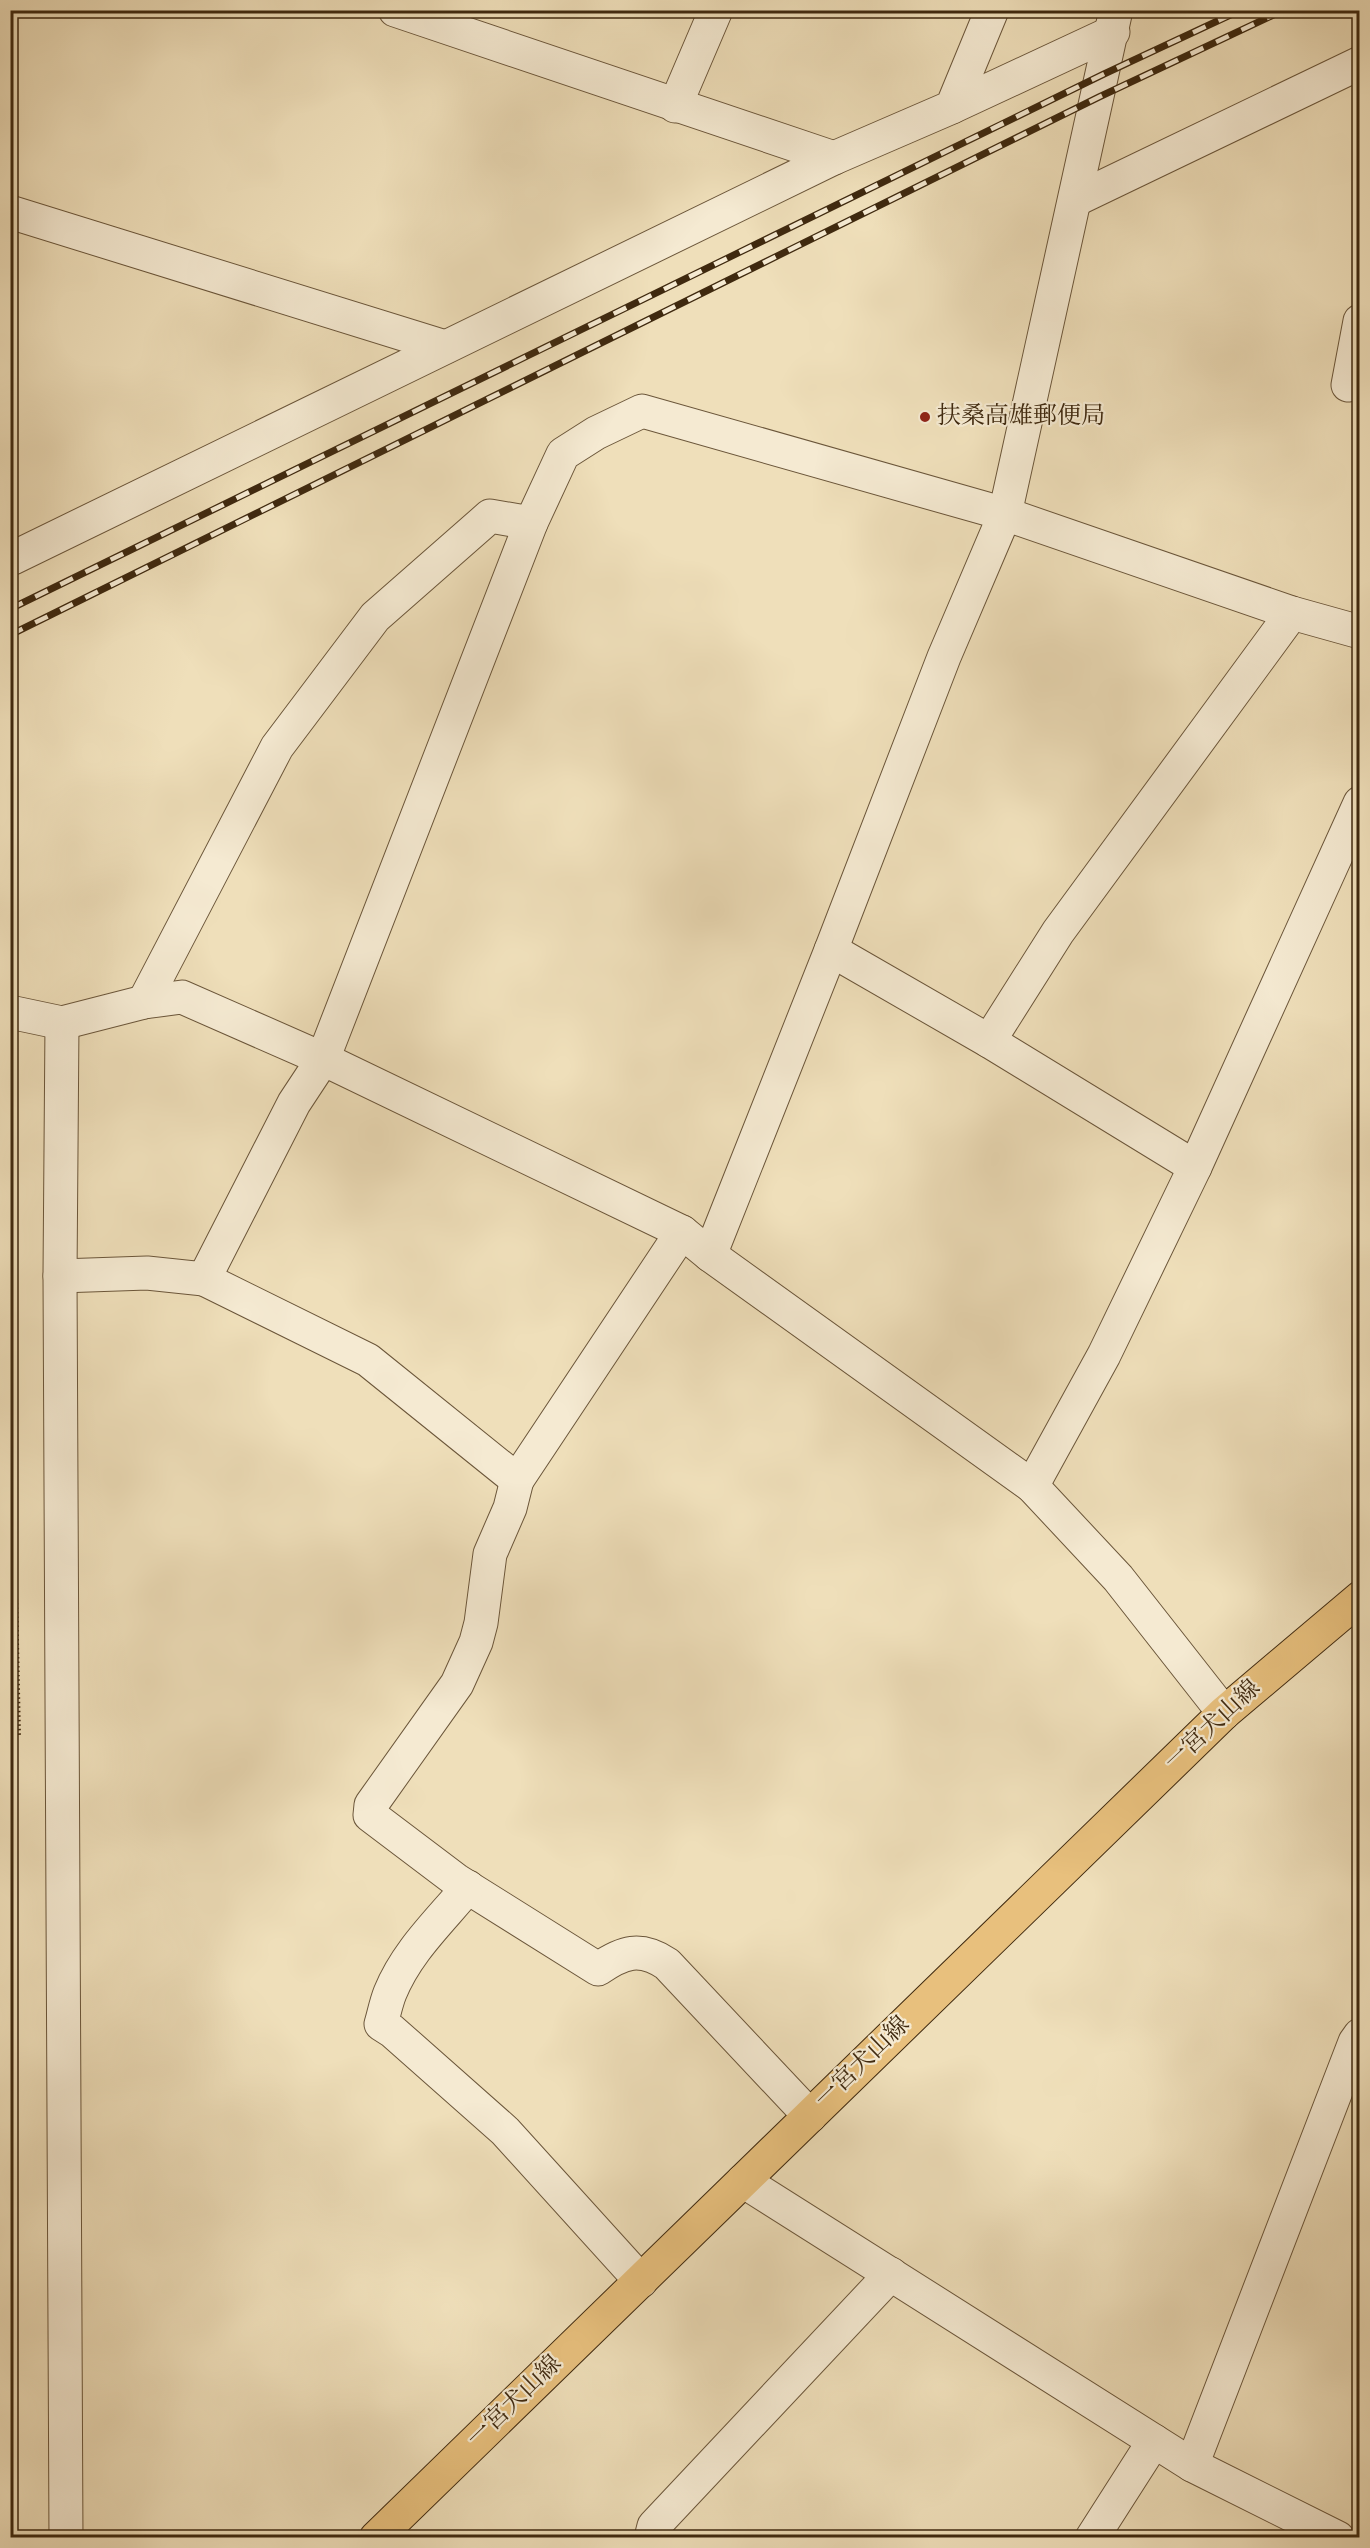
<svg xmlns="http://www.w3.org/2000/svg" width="1370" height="2548" font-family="'Old Standard TT','Noto Serif JP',serif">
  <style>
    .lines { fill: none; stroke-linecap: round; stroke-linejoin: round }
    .street-casing { stroke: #6b563a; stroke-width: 35 }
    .primary-casing { stroke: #3f290f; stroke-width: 35 }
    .path { stroke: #3f290f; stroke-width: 4; stroke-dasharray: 1.5 3; stroke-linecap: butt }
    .street { stroke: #f5ead2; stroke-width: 33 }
    .primary { stroke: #e8c07d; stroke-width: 33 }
    .rail-casing { stroke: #3f290f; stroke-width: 7 }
    .rail { stroke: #f5ead2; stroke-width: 4.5; stroke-dasharray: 14; stroke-linecap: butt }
    .poi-dot { fill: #8f2418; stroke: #f5ead2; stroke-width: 2 }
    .labels { text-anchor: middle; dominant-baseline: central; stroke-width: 4.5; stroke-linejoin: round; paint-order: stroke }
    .poi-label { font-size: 24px; fill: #3f290f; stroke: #f5ead2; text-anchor: start }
    .street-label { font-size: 24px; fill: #3f290f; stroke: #f5ead2 }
  </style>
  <rect width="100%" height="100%" fill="#efdfba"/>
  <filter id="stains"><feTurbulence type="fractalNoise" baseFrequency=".00333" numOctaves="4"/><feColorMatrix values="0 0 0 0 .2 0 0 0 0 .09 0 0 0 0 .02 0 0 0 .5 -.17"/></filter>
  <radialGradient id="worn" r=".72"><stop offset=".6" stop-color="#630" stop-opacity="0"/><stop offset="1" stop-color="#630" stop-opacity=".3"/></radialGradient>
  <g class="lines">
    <g class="street-casing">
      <g id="street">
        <path d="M395,10L834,158"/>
        <path d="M675,106L716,10"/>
        <path d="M952,107L1113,32"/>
        <path d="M1075,200L1360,63"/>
        <path d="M10,212L445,347"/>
        <path d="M1348,385L1360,321"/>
        <path d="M13,558L834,158L952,107L992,10"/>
        <path d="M831,950L989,1041L1195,1167"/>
        <path d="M144,1002L277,747L375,617L490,516L531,523"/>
        <path d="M10,1012L62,1023L144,1002L182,997L323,1059L682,1232L710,1255L1032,1486L1118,1578L1224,1713"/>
        <path d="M62,1023L60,1276L66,2538"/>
        <path d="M989,1041L1058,932L1292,613"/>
        <path d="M682,1232L517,1480L368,1360L204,1279L294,1103L323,1059L531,523L563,454L596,433L642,411L1005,514L1292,613L1360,632"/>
        <path d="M710,1255L831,950L944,657L1005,514L1116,10"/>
        <path d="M60,1276L147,1273L204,1279"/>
        <path d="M517,1480L510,1508L490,1554L481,1623L476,1642L457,1684L371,1805L370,1815L456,1880L598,1969C623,1952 640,1946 667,1964L810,2116"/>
        <path d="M1032,1486L1104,1355L1195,1167L1360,803"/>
        <path d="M468,1887C440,1921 407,1951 390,1993C386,2003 384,2014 381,2024L392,2031L505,2131L641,2281"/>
        <path d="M743,2181L1192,2465"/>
        <path d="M651,2538L654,2526L891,2274"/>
        <path d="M1092,2538L1154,2441"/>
        <path d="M1338,2538L1192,2465L1355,2042L1360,2035"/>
      </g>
    </g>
    <g class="primary-casing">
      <path id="primary" d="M376,2538L1224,1713L1360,1598"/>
    </g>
    <path class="path" d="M10,1315L19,1736"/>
    <use href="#street" class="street"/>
    <use href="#primary" class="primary"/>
    <g class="rail-casing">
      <g id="rail">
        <path d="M10,609L1104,74L1241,10"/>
        <path d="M10,635L1099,97L1284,10"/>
      </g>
    </g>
    <use href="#rail" class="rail"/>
  </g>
  <circle class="poi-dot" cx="925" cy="417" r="6"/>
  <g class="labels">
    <g class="poi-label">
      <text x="937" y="417">扶桑高雄郵便局</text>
    </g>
    <g class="street-label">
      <text transform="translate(1213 1726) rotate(-43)">一宮犬山線</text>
      <text transform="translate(863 2063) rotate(-44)">一宮犬山線</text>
      <text transform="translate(515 2402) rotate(-44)">一宮犬山線</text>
    </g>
  </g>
  <rect width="1370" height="2548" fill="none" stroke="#efdfba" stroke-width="36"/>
  <rect x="12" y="12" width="1346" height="2524" fill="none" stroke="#3f290f" stroke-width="3"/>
  <rect x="18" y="18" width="1334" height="2512" fill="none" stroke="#3f290f" stroke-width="1.5"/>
  <rect width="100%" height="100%" filter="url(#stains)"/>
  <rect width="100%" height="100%" fill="url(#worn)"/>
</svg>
